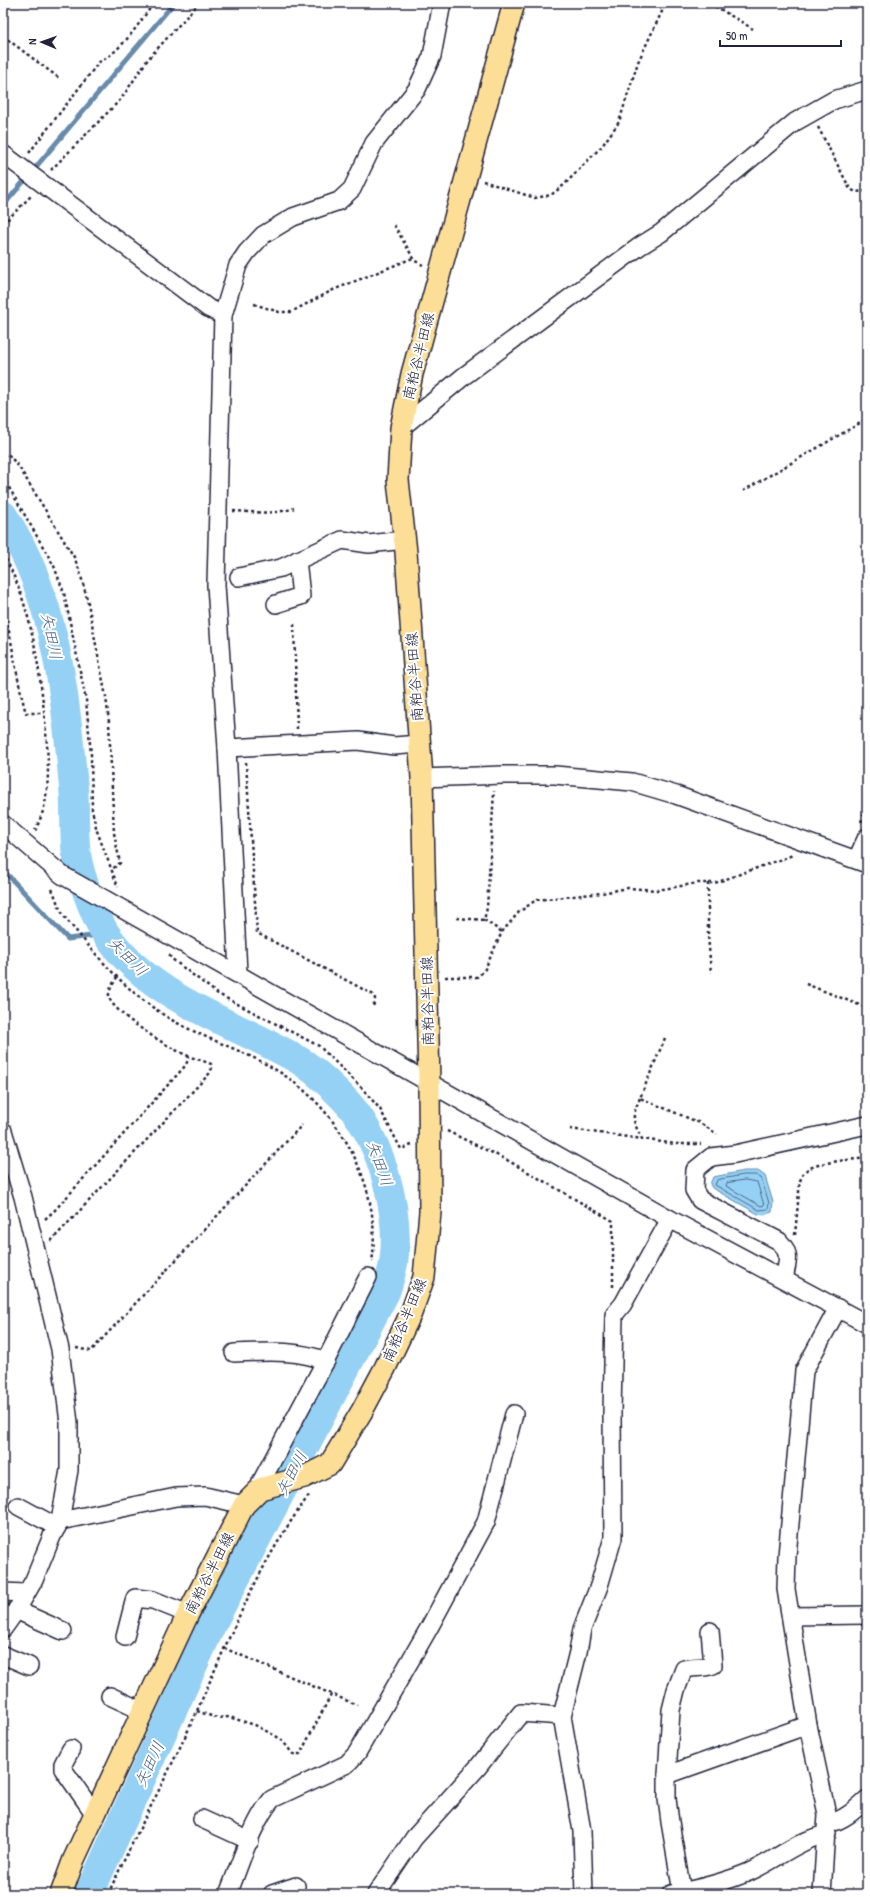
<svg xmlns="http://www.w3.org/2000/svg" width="870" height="1897" font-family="'Patrick Hand','Klee One',sans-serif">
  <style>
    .water { fill: #95d1f5; stroke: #678bab }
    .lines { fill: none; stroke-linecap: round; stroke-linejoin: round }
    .shore { stroke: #506885; stroke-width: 1 }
    .stream { stroke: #678bab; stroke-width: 5 }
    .river { stroke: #95d1f5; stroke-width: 29 }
    .minor-casing { stroke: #22223b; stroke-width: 20 }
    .major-casing { stroke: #22223b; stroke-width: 24 }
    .path { stroke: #22223b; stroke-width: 2.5; stroke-dasharray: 3 3; stroke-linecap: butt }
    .minor { stroke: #fff; stroke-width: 17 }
    .major { stroke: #fdde96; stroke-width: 21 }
    .labels { text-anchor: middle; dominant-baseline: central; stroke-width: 4; stroke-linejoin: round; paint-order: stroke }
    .street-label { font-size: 15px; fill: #22223b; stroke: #fff }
    .water-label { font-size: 16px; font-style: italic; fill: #4a5f7c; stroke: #fff }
  </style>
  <rect width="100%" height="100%" fill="#fff"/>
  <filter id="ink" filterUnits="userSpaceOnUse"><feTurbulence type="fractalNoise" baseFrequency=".025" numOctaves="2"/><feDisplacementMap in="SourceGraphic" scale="8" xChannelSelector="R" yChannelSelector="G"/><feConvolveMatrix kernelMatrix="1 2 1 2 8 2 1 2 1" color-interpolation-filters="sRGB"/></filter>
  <g filter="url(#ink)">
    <path class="water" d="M744,1171H758L765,1176L773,1202L772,1212L764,1215L758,1214L712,1188L710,1184L713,1177Z"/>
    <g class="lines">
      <g class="shore">
        <path d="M744,1175H756L761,1178L769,1203L768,1209L759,1210L715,1185L717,1180Z"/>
        <path d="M745,1180L757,1182L764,1205L761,1206L726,1186L727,1183Z"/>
      </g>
      <g class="stream">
        <path d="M3,206L174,3"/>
        <path d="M3,870L68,939L106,934"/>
      </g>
      <path class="river" d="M3,515C57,596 66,700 74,794C75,813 74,832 76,851C79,873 94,916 106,934C152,1000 231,1021 297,1059C316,1070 349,1101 361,1120C371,1136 379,1154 384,1171C393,1200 398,1229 394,1259C393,1270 389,1281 386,1291L212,1624L89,1894"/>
      <g class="minor-casing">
        <g id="minor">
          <path d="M3,154L208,308L223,315"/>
          <path d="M401,428L464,376L640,246L661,233L795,122L834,100L867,90"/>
          <path d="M239,577L281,568L342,540L369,544L404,540"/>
          <path d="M276,604L301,596L297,560"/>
          <path d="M227,748L358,741L394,746L419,744"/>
          <path d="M422,778L503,775H555L632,782L676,795L867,864"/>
          <path d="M3,824L62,875L670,1219L867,1324"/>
          <path d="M857,859L867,837"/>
          <path d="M238,973L227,748L216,585L223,315L238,265L247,252L263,235L293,217L339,201L352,189L374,143L417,89L432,56L442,3"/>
          <path d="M3,1131L23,1197L60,1349L69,1423V1470L60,1521L52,1536L34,1580L18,1608L3,1629"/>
          <path d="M784,1279C787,1263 792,1254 779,1241L700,1200L694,1190L695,1170L711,1157L735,1154L867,1125"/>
          <path d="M234,1353C265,1352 296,1349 326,1361"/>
          <path d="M260,1489L261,1482L324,1364L368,1277"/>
          <path d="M18,1506L57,1527"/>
          <path d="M60,1521L176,1497L205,1496L244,1505"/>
          <path d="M3,1592L25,1593"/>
          <path d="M16,1610L63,1631"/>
          <path d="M791,1616L867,1615"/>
          <path d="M125,1637L135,1598L153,1600L188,1614"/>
          <path d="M3,1655L29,1666"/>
          <path d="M110,1696L142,1711"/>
          <path d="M71,1749L63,1764V1769L91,1809L96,1813"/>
          <path d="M667,1775L808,1725"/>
          <path d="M202,1819L250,1841"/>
          <path d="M827,1824C843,1821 855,1810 867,1799"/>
          <path d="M682,1892L670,1822L667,1799V1775L671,1710L676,1690L684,1669C694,1666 703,1669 713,1665L710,1631"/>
          <path d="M228,1894C240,1865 252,1823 272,1799L347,1764L357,1753L429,1628L486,1522L514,1414"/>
          <path d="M272,1894L296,1886"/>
          <path d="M376,1894L414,1838L478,1767L521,1713L562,1716"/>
          <path d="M584,1894L582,1831L562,1716L578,1652L582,1629L599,1586L613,1538L612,1413L614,1315L623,1304L670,1219"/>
          <path d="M671,1894C697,1889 725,1882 749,1872C776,1860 798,1840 827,1834"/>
          <path d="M822,1894L827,1814L808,1725L786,1589L787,1556L804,1371L838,1308"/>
        </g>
      </g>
      <g class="major-casing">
        <path id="major" d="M61,1894L74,1859L188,1614L244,1505L260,1489L304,1477L330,1464L362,1411L385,1368L411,1313L424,1277L430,1212L429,1083L422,778L406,552L398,480L401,428L412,374L514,3"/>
      </g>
      <g class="path">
        <path d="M710,3L753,29"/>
        <path d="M3,36L59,78"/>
        <path d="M818,127L850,189L856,192L867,191"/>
        <path d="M29,153L99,62C123,50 138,24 154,3"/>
        <path d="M51,170L121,99L148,59L199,3"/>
        <path d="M483,181L535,198L551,195L564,185L602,146L619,122L638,62L666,3"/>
        <path d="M3,224L32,195"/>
        <path d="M394,225L415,261L423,265"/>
        <path d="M254,304L279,312H291L333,290L413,258"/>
        <path d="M3,456L8,454L19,467L74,557L80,572L88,603L106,697L109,722L114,833L120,863L111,870"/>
        <path d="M3,477L54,566L64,593L86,700L91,755L92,810L97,831L118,887"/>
        <path d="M743,491L867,419"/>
        <path d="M233,511C254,512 274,515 294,508"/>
        <path d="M3,554C31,604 39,664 45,720C47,746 50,771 46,796C45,808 40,820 35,831"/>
        <path d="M3,607C13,642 16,678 26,713H44"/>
        <path d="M294,624L297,729"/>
        <path d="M246,762L257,933L374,995L375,999L373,1007"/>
        <path d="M861,822L867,806"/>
        <path d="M708,883V934L711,973"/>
        <path d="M52,889C56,897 58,907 63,914C67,921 73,927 78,933C101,961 125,988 155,1009C192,1036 237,1046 276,1070C340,1108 383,1188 372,1262"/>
        <path d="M457,918L484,920L487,908L494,791"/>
        <path d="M484,920L502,932"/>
        <path d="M169,955L172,959L218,994L319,1046L361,1087L380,1109L401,1149L412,1145"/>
        <path d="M445,977H477L484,971L502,932L519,912L536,900L602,893L628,888L657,890L698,883H715L793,855"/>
        <path d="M806,984L867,1008"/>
        <path d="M665,1038L640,1098L700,1123L717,1134"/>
        <path d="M640,1098C631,1119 632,1119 642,1139L675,1144H701"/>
        <path d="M570,1129L642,1139"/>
        <path d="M447,1131L507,1160L613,1221V1287"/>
        <path d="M45,1219L55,1210L186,1065L189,1056"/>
        <path d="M795,1235L800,1181C802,1176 803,1172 808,1169C823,1161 850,1160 867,1158"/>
        <path d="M51,1241L209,1074L212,1068L211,1064C202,1060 191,1058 182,1053C166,1046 113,1013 109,997C108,990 114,983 117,977"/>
        <path d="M76,1348L91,1351L302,1125"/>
        <path d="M224,1648L357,1705"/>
        <path d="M197,1711L217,1718L229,1717L255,1725L281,1739L293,1754H300L331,1695"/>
        <path d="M108,1894C135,1836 165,1780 192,1722C227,1644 258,1563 310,1494"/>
      </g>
      <use href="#minor" class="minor"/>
      <use href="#major" class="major"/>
    </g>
  </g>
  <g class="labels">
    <g class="street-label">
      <text transform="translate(418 356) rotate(-76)">南粕谷半田線</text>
      <text transform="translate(414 677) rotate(-94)">南粕谷半田線</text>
      <text transform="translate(427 1001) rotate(-91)">南粕谷半田線</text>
      <text transform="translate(404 1320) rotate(-67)">南粕谷半田線</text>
      <text transform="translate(209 1573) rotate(-63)">南粕谷半田線</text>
    </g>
    <g class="water-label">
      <text transform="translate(52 636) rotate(78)">矢田川</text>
      <text transform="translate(128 956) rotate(45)">矢田川</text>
      <text transform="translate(380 1163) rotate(70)">矢田川</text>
      <text transform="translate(291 1473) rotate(-62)">矢田川</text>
      <text transform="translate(149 1764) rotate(-65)">矢田川</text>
    </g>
  </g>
  <rect width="870" height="1897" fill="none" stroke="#fff" stroke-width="16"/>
  <rect x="8" y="8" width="854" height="1881" fill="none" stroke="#22223b" stroke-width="1.5" filter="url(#ink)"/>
  <g transform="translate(42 42) rotate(272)" stroke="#ffffff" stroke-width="3" paint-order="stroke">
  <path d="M0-3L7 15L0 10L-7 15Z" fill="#22223b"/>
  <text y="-6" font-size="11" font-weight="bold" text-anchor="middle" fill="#22223b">N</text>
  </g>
  <path d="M720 40v6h121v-6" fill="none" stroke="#22223b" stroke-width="2"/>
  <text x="726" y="40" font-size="12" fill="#22223b" stroke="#ffffff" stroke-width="3" paint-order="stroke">50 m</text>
</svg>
